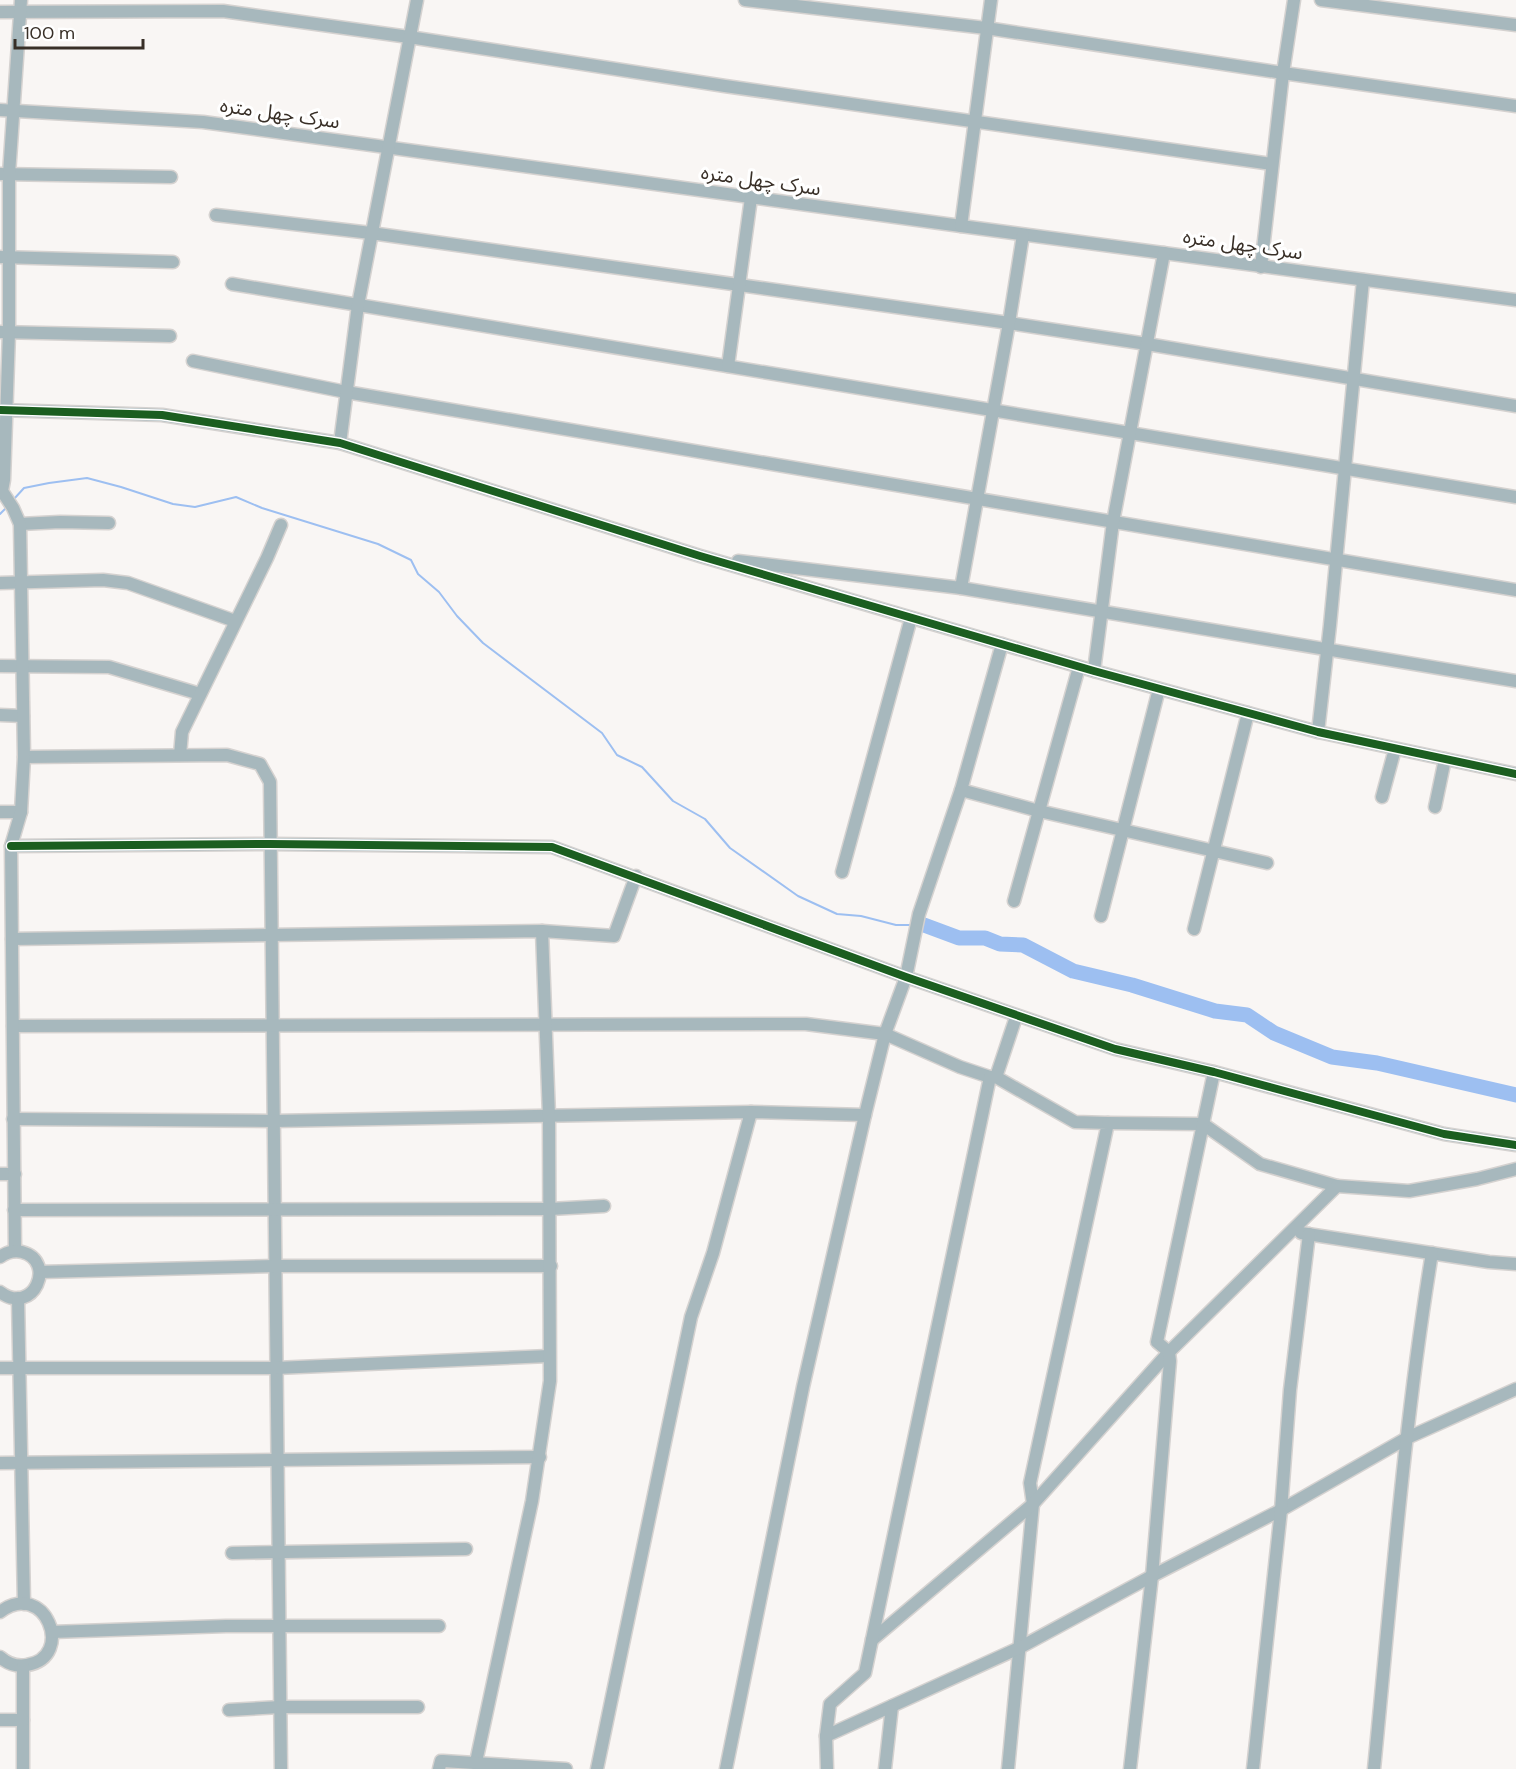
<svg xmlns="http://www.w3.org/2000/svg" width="1516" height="1769" font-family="'DM Sans','Noto Sans Arabic',sans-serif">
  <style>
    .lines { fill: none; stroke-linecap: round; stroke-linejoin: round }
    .stream { stroke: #9dbff1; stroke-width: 2 }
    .river { stroke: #9dbff1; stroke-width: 15 }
    .minor-casing { stroke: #d5d2d0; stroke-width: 15 }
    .minor { stroke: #a7b8bd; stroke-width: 12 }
    .cycleway-casing { stroke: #fff; stroke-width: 11 }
    .cycleway { stroke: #1b5e20; stroke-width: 8 }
    .labels { text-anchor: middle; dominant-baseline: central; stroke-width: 6; stroke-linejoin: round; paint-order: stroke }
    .street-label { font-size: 20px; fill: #382f27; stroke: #fff }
  </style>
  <rect width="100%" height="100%" fill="#f9f6f4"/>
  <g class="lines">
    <g class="stream">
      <path d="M14,499L24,488L49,483L87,478L121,487L173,504L195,507L236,497L262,508L378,544L411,560L418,574L439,592L457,616L483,643L602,733L617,755L642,767L673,801L705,819L730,848L798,896L837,914L861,916L896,925H910"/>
      <path d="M0,514L8,506"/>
    </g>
    <path class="river" d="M924,925L959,938H985L1000,944L1023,945L1073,971L1132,985L1215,1011L1247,1015L1274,1033L1332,1057L1377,1063L1516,1095"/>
    <g class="minor-casing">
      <g id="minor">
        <path d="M745,0L986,28L1283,73L1516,106"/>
        <path d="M1321,0L1516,25"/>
        <path d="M0,12L223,11L409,37L725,86L1272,164"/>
        <path d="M0,110L203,122L961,226L1516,300"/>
        <path d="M0,174L171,177"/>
        <path d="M216,215L371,233L1009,323L1147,344L1516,406"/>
        <path d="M961,226L991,0"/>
        <path d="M0,257L173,262"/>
        <path d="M1261,267L1283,73L1294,0"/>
        <path d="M232,284L1516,497"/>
        <path d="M0,332L170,336"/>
        <path d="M193,361L346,392L1516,590"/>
        <path d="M728,366L751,198"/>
        <path d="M0,410L162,415L340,443L700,556L1094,671L1318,732L1516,774"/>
        <path d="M340,443L358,305L417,0"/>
        <path d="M20,524L60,522L109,523"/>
        <path d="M738,561L961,588L1516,681"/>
        <path d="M0,583L103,580L128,583L235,621"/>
        <path d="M961,588L1009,323L1023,235"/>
        <path d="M0,666L109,667L200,694"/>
        <path d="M1094,671L1113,522L1164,253"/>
        <path d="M0,715L23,716"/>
        <path d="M1318,732L1330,625L1363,280"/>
        <path d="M180,755L182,732L267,558L281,525"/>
        <path d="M24,757L227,755L260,764L270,782L281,1769"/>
        <path d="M961,790L1039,811L1267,863"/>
        <path d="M1382,797L1395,749"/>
        <path d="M1435,807L1445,759"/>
        <path d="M0,812H21"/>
        <path d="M11,846L270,844L552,847L906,977L1115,1049L1214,1072L1444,1134L1516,1145"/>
        <path d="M842,872L911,618"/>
        <path d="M1014,901L1079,667"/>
        <path d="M1101,916L1159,689"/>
        <path d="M1194,929L1248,713"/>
        <path d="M12,939L542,931L614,936L636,876"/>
        <path d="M13,1026L806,1024L885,1034L960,1067L990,1077"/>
        <path d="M996,1077L1075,1122L1108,1123L1030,1483L1033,1504L1008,1769"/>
        <path d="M13,1119L274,1121L751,1112L865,1115"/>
        <path d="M1108,1123L1203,1124L1260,1164L1337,1186"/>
        <path d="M0,1174H15"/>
        <path d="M14,1210L550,1209L604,1206"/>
        <path d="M1301,1233L1489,1262L1516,1264"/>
        <path d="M15,1251L11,846L21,812L24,757L20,524L13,508L2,491L4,480L9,332V174L21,0"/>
        <path d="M0,1257C7,1252 14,1250 22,1252C57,1261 34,1317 0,1292"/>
        <path d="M40,1272L275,1266H551"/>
        <path d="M18,1298L24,1604"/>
        <path d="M0,1368H276L549,1356"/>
        <path d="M0,1463L540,1457"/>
        <path d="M232,1553L466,1549"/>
        <path d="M0,1612C45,1578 76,1657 27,1665C17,1667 8,1664 0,1657"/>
        <path d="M52,1632L226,1626H439"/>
        <path d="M872,1640L1033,1504L1169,1352L1337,1186L1409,1191L1477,1179L1516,1169"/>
        <path d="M23,1666V1769"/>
        <path d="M229,1710L280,1707H418"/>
        <path d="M0,1720H23"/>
        <path d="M826,1736L1019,1648L1152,1576L1281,1510L1407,1438L1516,1389"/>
        <path d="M476,1762L532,1501L550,1381L549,1116L542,931"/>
        <path d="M439,1769L441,1761H443L566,1769"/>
        <path d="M597,1769L691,1317L713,1253L751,1112"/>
        <path d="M726,1769L803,1387L865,1115L885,1034L906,977L919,914L961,790L1002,644"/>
        <path d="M827,1769L826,1736L830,1704L865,1673L990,1077H996L1016,1017"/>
        <path d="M885,1769L892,1706"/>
        <path d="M1130,1769L1152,1576L1170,1361L1169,1352L1157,1342L1214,1072"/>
        <path d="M1253,1769L1281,1510L1290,1390L1309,1234"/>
        <path d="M1374,1769C1391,1597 1404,1423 1432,1253"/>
      </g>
    </g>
    <use href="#minor" class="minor"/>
    <g class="cycleway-casing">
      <g id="cycleway">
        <path d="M0,410L162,415L340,443L700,556L1094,671L1318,732L1516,774"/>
        <path d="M11,846L270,844L552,847L906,977L1115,1049L1214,1072L1444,1134L1516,1145"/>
      </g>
    </g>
    <use href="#cycleway" class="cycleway"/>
  </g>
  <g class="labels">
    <g class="street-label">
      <text transform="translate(280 113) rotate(8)">سرک چهل متره</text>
      <text transform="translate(761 180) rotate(8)">سرک چهل متره</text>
      <text transform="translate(1243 244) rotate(8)">سرک چهل متره</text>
    </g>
  </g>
  <path d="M15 39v9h128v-9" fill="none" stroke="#382f27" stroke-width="3"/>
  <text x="24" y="39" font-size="18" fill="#382f27" stroke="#ffffff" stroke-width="4.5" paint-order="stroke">100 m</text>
</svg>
